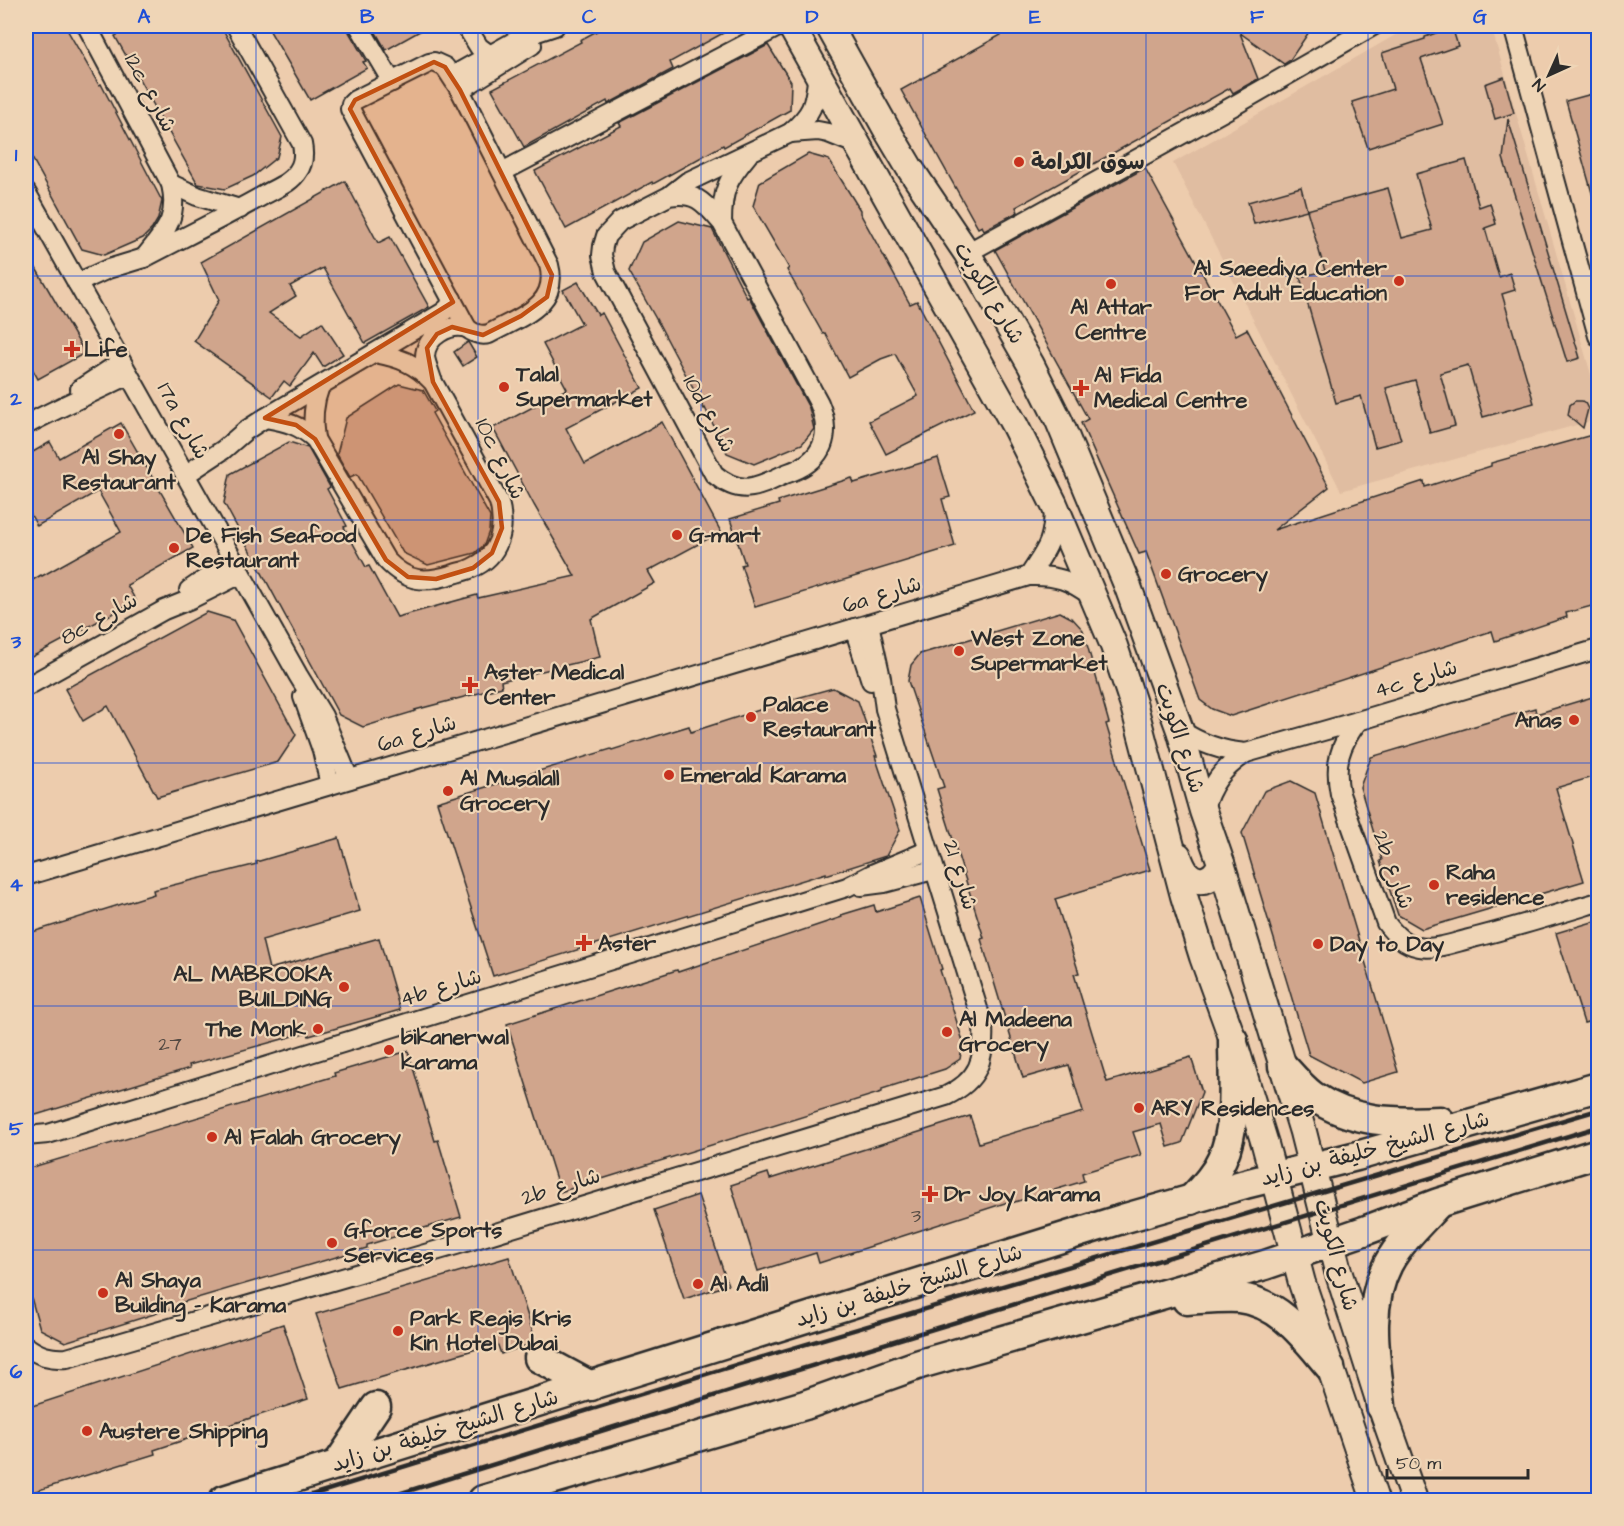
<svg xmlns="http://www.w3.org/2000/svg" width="1624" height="1526" font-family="'Architects Daughter','Playpen Sans Arabic',sans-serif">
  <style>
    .built { fill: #e0bda1 }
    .building { fill: #d0a58c; stroke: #2b2b2b; stroke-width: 1.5 }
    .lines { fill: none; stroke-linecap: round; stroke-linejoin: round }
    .street-casing { stroke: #2b2b2b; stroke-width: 22 }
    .secondary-casing { stroke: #2b2b2b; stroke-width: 30 }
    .primary-casing { stroke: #2b2b2b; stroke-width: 33 }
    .street { stroke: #efd5b6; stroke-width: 18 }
    .secondary { stroke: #efd5b6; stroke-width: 26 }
    .primary { stroke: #efd5b6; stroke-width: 28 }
    .rail { stroke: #2b2b2b; stroke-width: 4.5 }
    .marked { fill: #c25012; fill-opacity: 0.2; stroke: #c25012; stroke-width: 4.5; stroke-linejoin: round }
    .grid { fill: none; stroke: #1d4ed8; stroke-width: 1.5; stroke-opacity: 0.55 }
    .poi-dot { fill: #c8321e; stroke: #efd5b6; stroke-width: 2 }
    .labels { text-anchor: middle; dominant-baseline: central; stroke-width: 4.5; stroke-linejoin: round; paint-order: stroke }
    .number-label { font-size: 20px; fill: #544a43 }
    .street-label { font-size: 22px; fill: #2b2b2b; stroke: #efd5b6 }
    .poi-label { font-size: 22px; font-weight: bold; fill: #2b2b2b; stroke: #efd5b6; text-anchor: start }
    .neatline { fill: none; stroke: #1d4ed8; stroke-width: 2 }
    .grid-label { font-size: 20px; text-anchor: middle; font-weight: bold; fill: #1d4ed8 }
  </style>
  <rect width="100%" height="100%" fill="#edccad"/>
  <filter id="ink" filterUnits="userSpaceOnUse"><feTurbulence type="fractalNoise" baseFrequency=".0167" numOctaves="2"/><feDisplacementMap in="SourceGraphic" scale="12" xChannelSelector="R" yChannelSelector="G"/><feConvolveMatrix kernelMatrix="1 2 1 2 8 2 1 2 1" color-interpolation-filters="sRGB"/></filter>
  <g filter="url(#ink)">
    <path class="built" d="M1411,26H1491L1598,399V419L1341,491L1173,163Z"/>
    <g class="building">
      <path d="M26,26H65L99,85L101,84L162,201L158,219L152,229L143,238L104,255L82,249L26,147Z"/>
      <path d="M136,26H221L282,137L277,157L253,176L225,189L198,184L115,36Z"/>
      <path d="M267,26H348L349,32L366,61L363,62L367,68L310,100Z"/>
      <path d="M372,26H429L386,50Z"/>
      <path d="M606,26H736L670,62L673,69L608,104L607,101L524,147L492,89L581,42L580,40Z"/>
      <path d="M1017,26H1313L1290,60L1284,64L1240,33L1258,79L1233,93L1230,88L1016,207L1018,212L984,230L982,226L978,228L901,90Z"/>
      <path d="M1452,27L1458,46L1421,59L1443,124L1368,148L1352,102L1393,89L1382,53L1425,39V37Z"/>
      <path d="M768,45L791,82L790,110L724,147L723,145L653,184L652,182L566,229L535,171L621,126L619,123Z"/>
      <path d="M1504,77L1514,113L1495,119L1485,84Z"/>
      <path d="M1599,92V200H1594L1566,101Z"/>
      <path d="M1508,119L1580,358L1567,362L1503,158Z"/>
      <path d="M808,154L829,160L860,210V213L910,304L917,301L974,410L886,454L869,421L918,396L895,354L881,359L848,377L825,333L823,334L787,270L789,268L753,206L760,182Z"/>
      <path d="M1466,160L1479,207L1490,203L1496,224L1485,228L1499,277L1510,273L1515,290L1502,294L1534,403L1483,417L1468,365L1440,373L1455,426L1430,433L1415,380L1386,388L1401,440L1375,447L1361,396L1336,403L1300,277L1325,271L1307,210L1388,188L1402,238L1432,230L1416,174Z"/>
      <path d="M1145,168L1236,335L1247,329L1329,487L1274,530L1424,481L1425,487L1491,466V463L1599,433V604L1566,613L1567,617L1495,641L1492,631L1231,716L1212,709L1200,700L1146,552L1139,554L1081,423L1088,419L995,250Z"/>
      <path d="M345,181L378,243L390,237L429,307L365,343L323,268L290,286L296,296L269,313L301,336L322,322L343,354L323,367L314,353L290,386L284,381L272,397L194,341L219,300L201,262Z"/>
      <path d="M1301,187L1307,210L1254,224L1248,202Z"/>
      <path d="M679,221L712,229L747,298L749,297L809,408L814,429L802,444L754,464L727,453L705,408L704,409L660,326L629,271L642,242Z"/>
      <path d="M26,251L85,353L38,379L26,357Z"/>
      <path d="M578,282L598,315L602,313L642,388L566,428L585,464L662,422L721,532L648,571L655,583L591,619L600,657L501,681L502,687L415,710L416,711L363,727L339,715L224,503L230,474L289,442L308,448L330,487L327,489L347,526L344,527L366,567L369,566L397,617L477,595L478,598L575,576L534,505L493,428L567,389L543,344L582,324L563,290Z"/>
      <path d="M468,342L477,357L463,366L454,352Z"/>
      <path d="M399,384L423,390L435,411L432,413L490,517L489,531L484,545L475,553L428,565L403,553L357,474L350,477L337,454L346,418Z"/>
      <path d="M1575,401H1582L1585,403L1588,409L1583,428L1568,415L1570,405Z"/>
      <path d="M121,423L193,548L127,585L136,601L26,660V584L41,575L42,576L121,532L98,491L37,526L26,506V456L50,442L59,458Z"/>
      <path d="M938,458L950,497L942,499L955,546L755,607L741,565L745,564L730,519L779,504L778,501L852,478L854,483Z"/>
      <path d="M207,612L233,620L296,735L278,762L157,797L108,706L83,721L65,689Z"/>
      <path d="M1060,612L1073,619L1083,630L1109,723L1106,724L1150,870L1055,899L1079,973L1074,974L1107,1082L1191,1057L1202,1092L1182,1143L1168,1147L1161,1124L1133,1132L1141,1155L1082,1173L1084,1181L1008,1204V1202L819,1263L816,1253L758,1271L731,1185L768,1173L770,1179L970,1116L979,1143L1083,1112L1069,1065L1023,1078L981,939L984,938L937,789L944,787L908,681L911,665L920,654Z"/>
      <path d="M833,688L858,701L877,756H875L900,830L886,856L826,875V873L493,976L437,802L611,749L612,750L689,726L691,732L775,705V704Z"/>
      <path d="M1599,695V775L1556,788L1584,881L1422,929L1398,915L1380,861L1382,860L1360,787L1371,757L1535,708L1536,714Z"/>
      <path d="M1291,781L1315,793L1398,1072L1362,1083L1309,1055L1242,833L1264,791Z"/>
      <path d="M339,838L360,911L262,940L269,969L379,938L400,1010L309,1036L308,1032L189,1065L190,1068L26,1118V934L154,894L153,890L257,864L256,862Z"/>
      <path d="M920,898L942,969L940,970L963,1041L960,1059L945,1069L882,1089V1092L560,1192L507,1024L677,970L678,972L842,917L841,915L874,905L876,912Z"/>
      <path d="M1599,920V1019L1584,1023L1556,933Z"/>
      <path d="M408,1051L435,1141L438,1140L461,1217L367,1245V1248L180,1303V1306L65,1342L40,1329L26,1280V1169L335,1076L334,1073Z"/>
      <path d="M698,1195L728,1285L684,1299L654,1210Z"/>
      <path d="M509,1257L536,1342L501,1354L497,1343L342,1389L316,1314Z"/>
      <path d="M283,1324L308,1399L154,1450L155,1454L26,1494V1408Z"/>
    </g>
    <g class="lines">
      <g class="street-casing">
        <g id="street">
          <path d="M87,26L171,184C179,219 165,231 144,258C184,237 225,217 264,195C276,188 291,183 298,171C304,163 304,154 302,144L236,26"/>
          <path d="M359,26L392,82"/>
          <path d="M466,26L479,47L490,55"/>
          <path d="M1513,26L1598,336"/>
          <path d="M434,62L445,67L460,90L549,265C560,306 519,317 489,334C480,336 474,334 467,328L350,109L351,104L355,100L429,63Z"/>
          <path d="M452,76L522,37L555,26"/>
          <path d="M460,90L532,45"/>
          <path d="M790,133L818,131L828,133L858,145"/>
          <path d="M502,172L780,26"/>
          <path d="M171,184L197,196L240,209"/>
          <path d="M26,192L298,675L323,716L349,779"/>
          <path d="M669,196C697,191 705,204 722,223L819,403C829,427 828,450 805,465C798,470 790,472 783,475C756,488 740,496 714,474L606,272L602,255L603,246L606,236L620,221L669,196L687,182L790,133C814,112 814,105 818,74"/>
          <path d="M722,223C722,190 727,180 748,155"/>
          <path d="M967,253L1235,105L1373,26"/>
          <path d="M77,283L108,269L144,258"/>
          <path d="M432,380C430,373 426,364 425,357C425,336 450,323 467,328"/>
          <path d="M80,389L121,362"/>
          <path d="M265,418C286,422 298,424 315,439L386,560C408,583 425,583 454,574C460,572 466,571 472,568C500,556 506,529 499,502L433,382C415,363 400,358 375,353"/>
          <path d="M26,425C59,407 95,392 129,375"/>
          <path d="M315,439C312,420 313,404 320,386"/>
          <path d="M185,475L223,450L245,431L265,418L442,313L449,307L452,299"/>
          <path d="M1029,576C1047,548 1053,544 1054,509"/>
          <path d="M189,590L233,560"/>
          <path d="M854,628L871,681"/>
          <path d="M26,687L164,610L191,599L241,574"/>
          <path d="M303,697L322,750L330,785"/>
          <path d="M1358,721C1339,746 1334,764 1340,794L1386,923C1395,935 1404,944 1419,947C1435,950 1453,943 1469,939C1513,928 1555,915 1598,902"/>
          <path d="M1180,730C1201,744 1221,751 1246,753"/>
          <path d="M1203,811C1211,784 1222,769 1246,753L1358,721L1598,649"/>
          <path d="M26,876L1029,576C1057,575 1070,580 1093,597"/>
          <path d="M861,886L884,883L933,870"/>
          <path d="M26,1136L48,1134L847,887L872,874L927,851"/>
          <path d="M26,1346C39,1356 50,1359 67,1358L456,1245L946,1096C979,1080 985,1060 983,1025L885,709L881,678L869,624"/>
        </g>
      </g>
      <g class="secondary-casing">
        <g id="secondary">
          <path d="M791,26L1015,426L1054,504L1114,646L1134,706L1184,896L1203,957L1233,1040L1265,1144L1302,1283L1375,1500"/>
          <path d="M829,26L887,130L909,167L967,253L1031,365L1059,421L1128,587L1180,730L1203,811L1221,863L1303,1132L1338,1271L1381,1406L1414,1500"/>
          <path d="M1178,856C1180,862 1183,869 1187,874C1200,887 1216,878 1221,863"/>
        </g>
      </g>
      <g class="primary-casing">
        <g id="primary">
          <path d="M1283,1066C1292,1076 1302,1088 1313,1096C1352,1123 1395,1123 1440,1121"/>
          <path d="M1191,1200C1203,1187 1215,1175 1222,1159C1238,1125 1233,1077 1233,1040"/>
          <path d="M1187,1300C1204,1299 1222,1297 1239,1298C1280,1302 1305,1338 1330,1367"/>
          <path d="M539,1358L591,1386"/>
          <path d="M1381,1406C1376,1359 1365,1308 1388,1264C1400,1242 1419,1224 1436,1206"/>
          <path d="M337,1465L376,1407"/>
          <path d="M224,1500L1122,1219L1245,1184L1357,1156L1598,1087"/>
          <path d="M483,1500L805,1405L920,1364L1265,1265L1364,1231L1438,1203L1598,1153"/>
        </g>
      </g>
      <use href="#street" class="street"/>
      <use href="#secondary" class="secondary"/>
      <use href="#primary" class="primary"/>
      <g class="rail">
        <path d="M295,1500L739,1364L1598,1110"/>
        <path d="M379,1500L749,1385L1598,1127"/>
      </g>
    </g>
  </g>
  <path class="marked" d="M434,62L445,67L460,90L552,275L547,297L521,316L483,335L452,327L437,334L427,348L433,382L499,502L502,528L492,553L473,568L436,579L408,577L386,560L315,439L296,425L265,418L453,302L350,109L355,100Z"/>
  <path class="grid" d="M256,26V1500M478,26V1500M701,26V1500M923,26V1500M1146,26V1500M1368,26V1500M26,276H1598M26,520H1598M26,763H1598M26,1006H1598M26,1250H1598"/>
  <g class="poi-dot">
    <circle cx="1019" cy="162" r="6"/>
    <circle cx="1399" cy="281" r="6"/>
    <circle cx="1111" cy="284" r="6"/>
    <path d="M69 340h6v6h6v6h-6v6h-6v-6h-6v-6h6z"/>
    <circle cx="504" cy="387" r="6"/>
    <path d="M1078 379h6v6h6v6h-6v6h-6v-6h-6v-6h6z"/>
    <circle cx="119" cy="434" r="6"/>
    <circle cx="677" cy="535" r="6"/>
    <circle cx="174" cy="548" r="6"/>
    <circle cx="1166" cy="574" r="6"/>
    <circle cx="959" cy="651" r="6"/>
    <path d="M467 676h6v6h6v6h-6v6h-6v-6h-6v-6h6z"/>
    <circle cx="751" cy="717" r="6"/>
    <circle cx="1574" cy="720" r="6"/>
    <circle cx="669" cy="775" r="6"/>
    <circle cx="448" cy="791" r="6"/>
    <circle cx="1434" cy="885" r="6"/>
    <path d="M581 934h6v6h6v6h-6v6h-6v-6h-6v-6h6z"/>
    <circle cx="1318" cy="944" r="6"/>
    <circle cx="344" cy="987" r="6"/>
    <circle cx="318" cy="1029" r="6"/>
    <circle cx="947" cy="1032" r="6"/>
    <circle cx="389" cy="1050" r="6"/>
    <circle cx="1139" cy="1108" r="6"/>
    <circle cx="212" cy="1137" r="6"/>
    <path d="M927 1185h6v6h6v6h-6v6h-6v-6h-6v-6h6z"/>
    <circle cx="332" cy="1243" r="6"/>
    <circle cx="698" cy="1284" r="6"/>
    <circle cx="103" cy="1293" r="6"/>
    <circle cx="398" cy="1331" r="6"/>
    <circle cx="87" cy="1431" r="6"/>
  </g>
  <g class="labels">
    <g class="number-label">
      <text x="170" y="1044">27</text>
      <text x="916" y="1216">3</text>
    </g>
    <g class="street-label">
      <text transform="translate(150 93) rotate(62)">12c شارع</text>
      <text transform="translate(989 293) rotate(59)">شارع الكويت</text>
      <text transform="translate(709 414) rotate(61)">10d شارع</text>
      <text transform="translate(183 421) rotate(61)">17a شارع</text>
      <text transform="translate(500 459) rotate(64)">10c شارع</text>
      <text transform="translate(882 595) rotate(-17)">6a شارع</text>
      <text transform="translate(99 619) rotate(-29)">8c شارع</text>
      <text transform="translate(1416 679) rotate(-17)">4c شارع</text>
      <text transform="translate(417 734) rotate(-17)">6a شارع</text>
      <text transform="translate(1180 738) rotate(72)">شارع الكويت</text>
      <text transform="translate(1393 870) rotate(70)">2b شارع</text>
      <text transform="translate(960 875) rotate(73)">شارع 21</text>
      <text transform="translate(441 988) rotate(-17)">4b شارع</text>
      <text transform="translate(1375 1149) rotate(-15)">شارع الشيخ خليفة بن زايد</text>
      <text transform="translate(561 1187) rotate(-17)">2b شارع</text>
      <text transform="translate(1336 1255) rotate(75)">شارع الكويت</text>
      <text transform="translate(909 1286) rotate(-17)">شارع الشيخ خليفة بن زايد</text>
      <text transform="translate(445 1431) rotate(-17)">شارع الشيخ خليفة بن زايد</text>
    </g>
    <g class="poi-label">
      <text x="1031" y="162">سوق الكرامة</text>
      <text x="1387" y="268" text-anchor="end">Al Saeediya Center<tspan x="1387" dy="25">For Adult Education</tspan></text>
      <text x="1111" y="307" text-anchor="middle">Al Attar<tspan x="1111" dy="25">Centre</tspan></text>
      <text x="84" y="349">Life</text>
      <text x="516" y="374">Talal<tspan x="516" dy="25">Supermarket</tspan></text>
      <text x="1094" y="375">Al Fida<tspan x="1094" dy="25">Medical Centre</tspan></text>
      <text x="119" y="457" text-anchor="middle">Al Shay<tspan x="119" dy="25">Restaurant</tspan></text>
      <text x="186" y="535">De Fish Seafood<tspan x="186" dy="25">Restaurant</tspan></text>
      <text x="689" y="535">G-mart</text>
      <text x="1178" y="574">Grocery</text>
      <text x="971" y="638">West Zone<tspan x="971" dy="25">Supermarket</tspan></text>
      <text x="484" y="672">Aster Medical<tspan x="484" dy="25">Center</tspan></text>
      <text x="763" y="704">Palace<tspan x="763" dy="25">Restaurant</tspan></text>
      <text x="1562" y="720" text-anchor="end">Anas</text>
      <text x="681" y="775">Emerald Karama</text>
      <text x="460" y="778">Al Musalall<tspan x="460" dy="25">Grocery</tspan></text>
      <text x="1446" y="872">Raha<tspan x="1446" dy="25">residence</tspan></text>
      <text x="598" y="943">Aster</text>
      <text x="1330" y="944">Day to Day</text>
      <text x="332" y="974" text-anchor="end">AL MABROOKA<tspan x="332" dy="25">BUILDING</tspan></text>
      <text x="959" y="1019">Al Madeena<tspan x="959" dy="25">Grocery</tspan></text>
      <text x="306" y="1029" text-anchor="end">The Monk</text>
      <text x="401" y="1037">bikanerwal<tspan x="401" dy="25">karama</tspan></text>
      <text x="1151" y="1108">ARY Residences</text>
      <text x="224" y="1137">Al Falah Grocery</text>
      <text x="944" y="1194">Dr Joy Karama</text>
      <text x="344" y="1230">Gforce Sports<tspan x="344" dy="25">Services</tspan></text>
      <text x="115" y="1280">Al Shaya<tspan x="115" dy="25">Building - Karama</tspan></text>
      <text x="710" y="1284">Al Adil</text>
      <text x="410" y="1318">Park Regis Kris<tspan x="410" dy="25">Kin Hotel Dubai</tspan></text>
      <text x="99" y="1431">Austere Shipping</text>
    </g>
  </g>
  <rect width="1624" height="1526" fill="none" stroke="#efd5b6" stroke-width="66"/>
  <g transform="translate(1549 75) rotate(225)" stroke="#efd5b6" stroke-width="4.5" paint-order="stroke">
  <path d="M0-4.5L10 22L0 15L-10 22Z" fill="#2b2b2b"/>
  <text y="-9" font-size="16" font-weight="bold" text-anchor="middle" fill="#2b2b2b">N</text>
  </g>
  <path d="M1387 1469v9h141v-9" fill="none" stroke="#2b2b2b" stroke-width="3"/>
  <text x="1396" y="1469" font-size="18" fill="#2b2b2b" stroke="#efd5b6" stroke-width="4.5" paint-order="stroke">50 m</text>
  <rect x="33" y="33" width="1558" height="1460" class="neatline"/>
  <g class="grid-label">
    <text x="144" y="23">A</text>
    <text x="367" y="23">B</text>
    <text x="589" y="23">C</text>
    <text x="812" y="23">D</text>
    <text x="1035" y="23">E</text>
    <text x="1257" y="23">F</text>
    <text x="1480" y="23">G</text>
    <text x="16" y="161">1</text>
    <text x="16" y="405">2</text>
    <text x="16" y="648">3</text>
    <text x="16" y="891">4</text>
    <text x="16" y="1135">5</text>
    <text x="16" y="1378">6</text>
  </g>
</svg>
